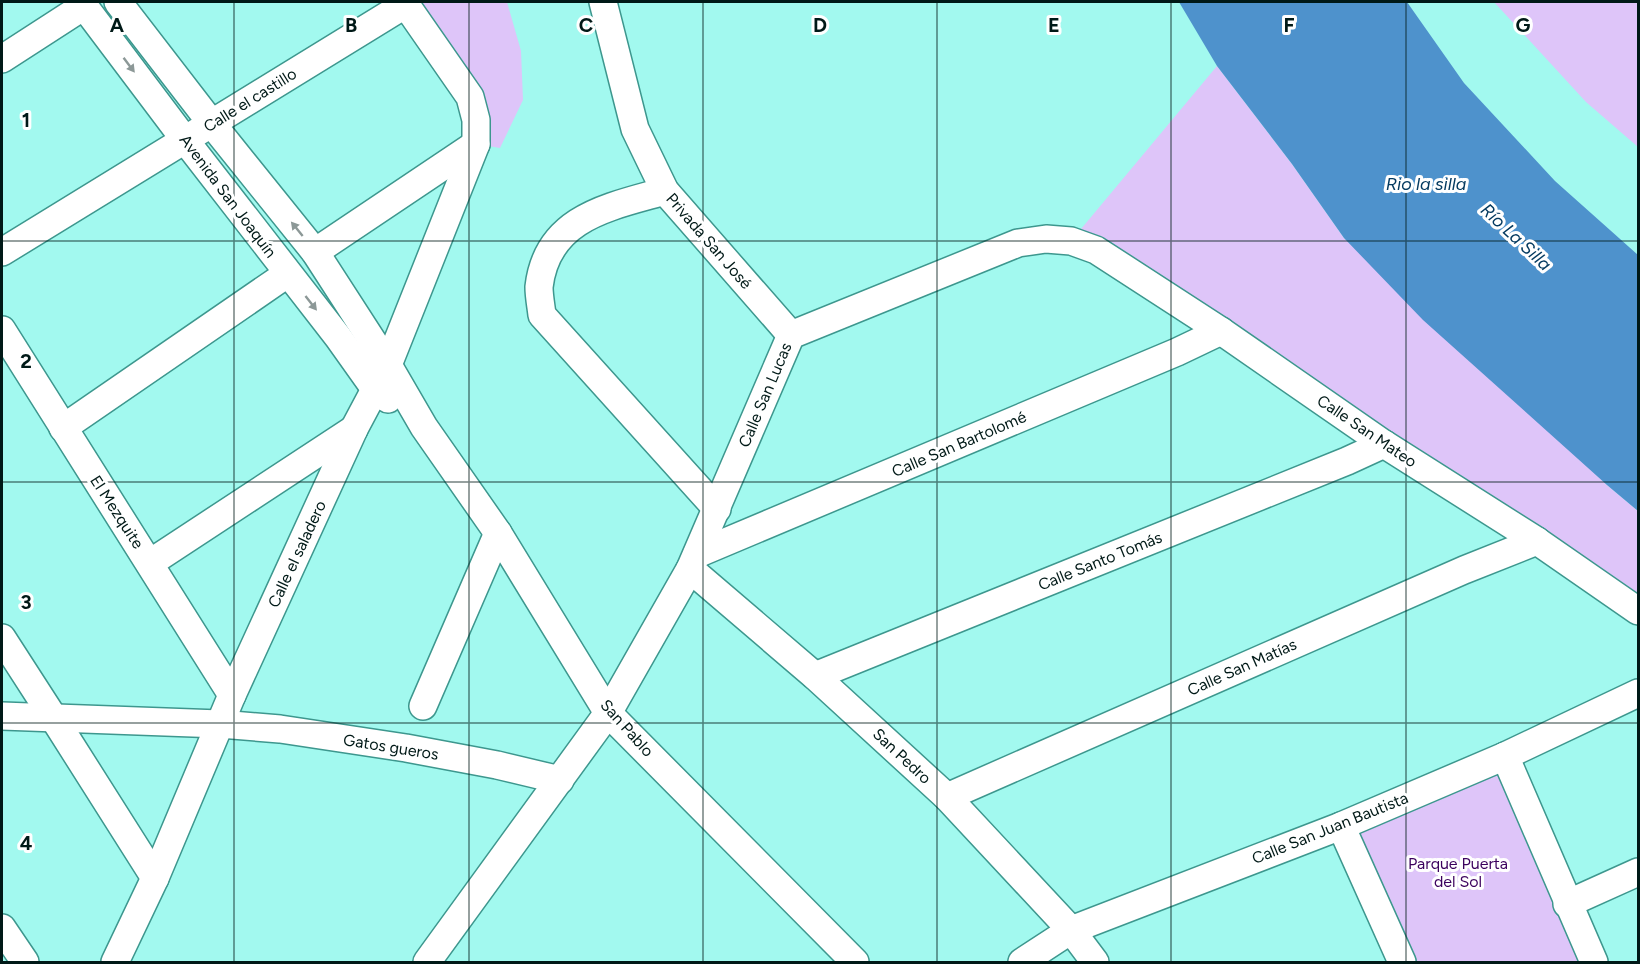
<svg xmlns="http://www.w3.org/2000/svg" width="1640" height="964" font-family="Figtree,sans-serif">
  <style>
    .green { fill: #dec5f9 }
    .water { fill: #4e92cc }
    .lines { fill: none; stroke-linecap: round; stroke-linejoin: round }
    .street-casing { stroke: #3d978e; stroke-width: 30 }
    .street { stroke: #fff; stroke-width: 27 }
    .oneway { fill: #8c9897 }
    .grid { fill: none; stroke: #001917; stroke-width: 1.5; stroke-opacity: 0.55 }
    .labels { text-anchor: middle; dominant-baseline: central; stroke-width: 6; stroke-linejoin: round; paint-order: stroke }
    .street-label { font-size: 16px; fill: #001917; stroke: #fff }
    .park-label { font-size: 16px; fill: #3c025e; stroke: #fff }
    .water-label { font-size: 18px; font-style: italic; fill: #043a60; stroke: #fff }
    .grid-label { font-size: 20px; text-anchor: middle; font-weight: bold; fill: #001917; stroke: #fff; stroke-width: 6; stroke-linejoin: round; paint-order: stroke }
  </style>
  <rect width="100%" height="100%" fill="#a2f9ef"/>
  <g class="green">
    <path d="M404,2H507L521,51L523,100L500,148L476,144V120Z"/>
    <path d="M1494,2H1638V147L1586,102Z"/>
    <path d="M1217,66L1292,164L1344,238L1607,485L1638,511V611L1071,241Z"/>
    <path d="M1505,756L1594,962H1402L1341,826Z"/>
  </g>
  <path class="water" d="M1179,2H1407L1464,83L1555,181L1638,255V511L1607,485L1423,320L1344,238L1292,164L1217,66Z"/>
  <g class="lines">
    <g class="street-casing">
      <g id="street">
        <path d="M81,2L185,140L338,337L375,389L388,399"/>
        <path d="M118,2L212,124L315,252L388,365L424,427L498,533L608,713L855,962"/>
        <path d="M603,2L635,129L665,191L791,335"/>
        <path d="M2,59L84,6"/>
        <path d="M665,191C609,207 547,217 539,287C539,296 541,306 542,315L717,509"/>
        <path d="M2,252L406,4"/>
        <path d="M315,252L476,144"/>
        <path d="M2,330L232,695"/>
        <path d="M63,428L287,274"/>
        <path d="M697,554L1177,352L1221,331"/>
        <path d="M150,563L354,429"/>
        <path d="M690,569L815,676L947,797L1071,930L1095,962"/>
        <path d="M2,638L53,717L155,878"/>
        <path d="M815,676L1347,461L1384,444"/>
        <path d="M423,706L498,533"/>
        <path d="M2,716L220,724L280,729L406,748L497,765L560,780"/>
        <path d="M1505,756L1594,962"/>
        <path d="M947,797L1464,570L1537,541"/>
        <path d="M1341,826L1402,962"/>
        <path d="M1567,904L1638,872"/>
        <path d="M2,928L25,962"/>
        <path d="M115,962L155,878L232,695L354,429L388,365L476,144V120L470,97L404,2"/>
        <path d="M427,962L608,713L690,569L791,335L1018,243L1046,239L1071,241L1096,250L1221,331L1384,444L1537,541L1638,611"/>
        <path d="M1022,962L1071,930L1341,826L1505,756L1638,693"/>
      </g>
    </g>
    <use href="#street" class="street"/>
  </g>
  <defs><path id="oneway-solid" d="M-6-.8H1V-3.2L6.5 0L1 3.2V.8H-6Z" transform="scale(1.5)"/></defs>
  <g class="oneway">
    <use href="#oneway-solid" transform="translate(129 65) rotate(53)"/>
    <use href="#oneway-solid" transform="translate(297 229) rotate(-129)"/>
    <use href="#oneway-solid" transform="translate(311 303) rotate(52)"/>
  </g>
  <path class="grid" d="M234,2V962M469,2V962M703,2V962M937,2V962M1171,2V962M1406,2V962M2,241H1638M2,482H1638M2,723H1638"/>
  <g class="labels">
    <g class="street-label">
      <text transform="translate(250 100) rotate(-32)">Calle el castillo</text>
      <text transform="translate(228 196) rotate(53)">Avenida San Joaquín</text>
      <text transform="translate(709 241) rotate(49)">Privada San José</text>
      <text transform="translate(765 395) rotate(-67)">Calle San Lucas</text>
      <text transform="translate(1367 431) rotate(34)">Calle San Mateo</text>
      <text transform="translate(959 444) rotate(-23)">Calle San Bartolomé</text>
      <text transform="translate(117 512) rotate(57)">El Mezquite</text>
      <text transform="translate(297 554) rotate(-65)">Calle el saladero</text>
      <text transform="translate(1100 561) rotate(-22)">Calle Santo Tomás</text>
      <text transform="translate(1242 667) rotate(-24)">Calle San Matías</text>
      <text transform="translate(627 728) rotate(48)">San Pablo</text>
      <text transform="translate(391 747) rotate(9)">Gatos gueros</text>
      <text transform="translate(902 756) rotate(43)">San Pedro</text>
      <text transform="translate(1330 828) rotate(-22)">Calle San Juan Bautista</text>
    </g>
    <g class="park-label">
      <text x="1458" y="863">Parque Puerta<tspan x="1458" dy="18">del Sol</tspan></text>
    </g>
    <g class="water-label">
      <text x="1426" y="184">Rio la silla</text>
      <text transform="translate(1516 237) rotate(43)">Río La Silla</text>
    </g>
  </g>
  <g class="grid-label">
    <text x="117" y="32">A</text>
    <text x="351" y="32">B</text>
    <text x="586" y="32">C</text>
    <text x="820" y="32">D</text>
    <text x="1054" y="32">E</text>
    <text x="1289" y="32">F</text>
    <text x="1523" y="32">G</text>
    <text x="26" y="127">1</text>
    <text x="26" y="368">2</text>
    <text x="26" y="609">3</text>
    <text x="26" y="850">4</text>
  </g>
  <rect width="1640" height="964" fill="none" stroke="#001917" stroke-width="6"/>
</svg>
